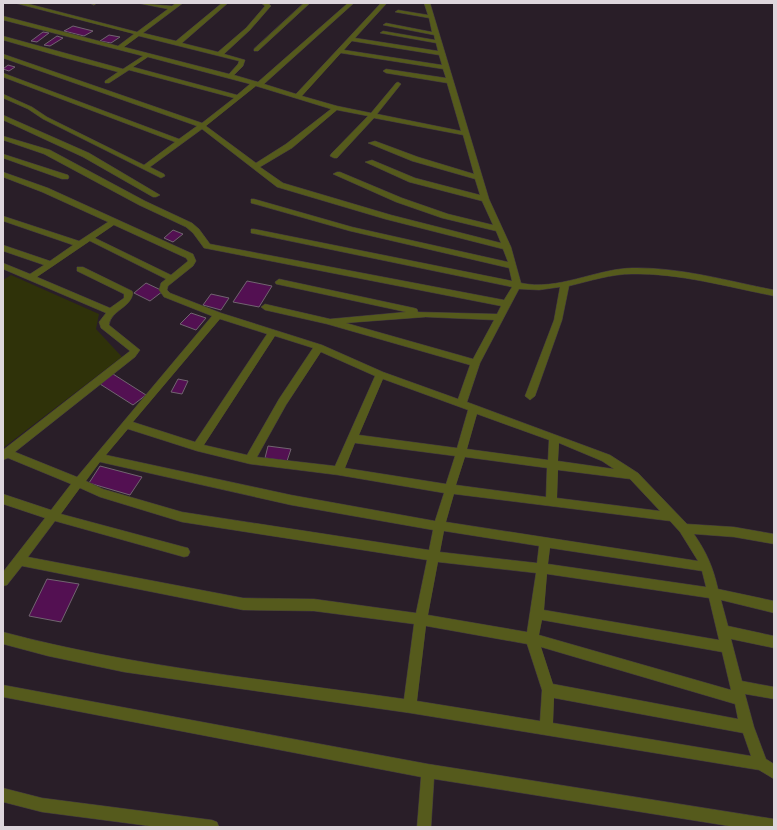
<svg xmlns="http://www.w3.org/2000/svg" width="777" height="830" font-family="'Roboto Condensed',sans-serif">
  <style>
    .green { fill: #2f3209 }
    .building { fill: #531052; stroke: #716470 }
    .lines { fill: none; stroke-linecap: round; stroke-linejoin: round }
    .minor-casing { stroke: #423841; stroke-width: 1 }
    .minor { fill: #555a1c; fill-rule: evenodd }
  </style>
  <rect width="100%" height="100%" fill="#291e28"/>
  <path class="green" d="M11,275L99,314L96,329L122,357L3,448V280Z"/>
  <g class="building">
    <path d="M73,26L93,31L84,36L64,31Z"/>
    <path d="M43,32L49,33L37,42L31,41Z"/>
    <path d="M109,35L120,37L111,43L100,41Z"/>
    <path d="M57,36L63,38L50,46L44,45Z"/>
    <path d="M8,65L15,67L9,71L3,69Z"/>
    <path d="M173,230L183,234L173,242L164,238Z"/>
    <path d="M247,281L272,286L259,307L233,302Z"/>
    <path d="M146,283L163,291L150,301L134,293Z"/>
    <path d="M211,294L229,298L221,310L203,305Z"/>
    <path d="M191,313L206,318L196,330L180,324Z"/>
    <path d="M113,374L146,395L133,405L100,384Z"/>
    <path d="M178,379L188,381L182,394L171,392Z"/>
    <path d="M268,446L291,449L287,461L265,458Z"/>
    <path d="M100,466L142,477L130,495L89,483Z"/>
    <path d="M47,579L79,584L61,622L29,616Z"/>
  </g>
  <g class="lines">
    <g class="minor-casing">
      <g id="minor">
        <path d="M15,3H25L137,32L168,9L137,3L172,6L176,3H183L143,33L176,41L222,3H228L182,43L218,52L246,28L265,6L261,3H268L271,6L270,7L250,30L224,54L245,60L243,66L234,75L258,82L348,3H354L264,84L296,94L381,3H387L355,38L438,51L436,43L380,33L383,31L435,40L434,35L383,25L386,23L432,32L429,18L395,12L398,10L428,15L424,3H430L489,199L511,247L521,283C558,291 595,269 632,268C680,267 728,281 774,290V296C728,287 679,273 632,274C611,274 590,281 569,286L562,320L535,396L530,400L525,396L554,320L560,287L539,290L519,289L480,363L467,402L610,455L638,473L687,524L734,527L774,534V544L734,537L694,534C707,553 713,567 718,589L774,601V613L721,600L728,626L774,636V648L731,639L742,681L774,687V699L745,694L754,727L766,759L774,764V779L759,770L410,713L124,672L48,656L3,644V632C134,667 270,680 404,699L414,624L314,611L243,610L22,566L7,585L3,586V572L45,518L3,504V494L51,510L71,484L8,458L3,460V450L130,351L101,328L99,322L106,313L3,269V263L30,274L44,265L3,251V245L50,261L73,245L3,221V216L79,241L108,222L42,192L3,177V172L48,188L193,254L196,261L193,266L168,286L167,290L170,293L221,313L322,345L383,372L458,399L470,365L327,324L265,310L261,307L265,304L330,319L406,312L276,284L275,282L279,279L414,308L417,309L418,312L497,314L501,306L204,248L193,233L186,227L139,205L44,154L3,140V136L50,150L145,201L192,223L199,229L210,244L504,300L512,287L251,233V229H254L512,281L509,268L350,231L251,203V199H254L352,227L508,262L503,249L385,219L277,187L202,129L150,167L164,174L165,176L161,178L43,119L28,109L3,98V94L32,107L47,117L144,165L175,142L3,77V73L179,139L197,126L3,58V54L202,123L234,98L129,70L109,83H105V81L118,72L62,57L3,40V36L123,69L143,56L3,20V16L118,46L134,34ZM139,36L239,61L238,64L229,74L124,47ZM352,41L439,55L442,65L344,50ZM341,53L443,69L446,78L386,69L383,71L386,73L447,83L461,131L377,114L401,84L398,82L396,83L371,113L337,106L302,96ZM148,57L250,84L237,95L133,67ZM256,86L331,109L286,144L256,163L206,126ZM337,110L368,116L331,154L330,156L334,158H337L374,118L463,135L474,174L418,157L375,141L368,143L412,161L475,179L480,195L415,178L372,160L365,162L409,182L482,201L493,225L448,214L402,198L340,172H337L333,174L396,202L442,218L496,231L501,243L391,215L283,183L260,167L292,148ZM114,225L186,258L188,261L171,275L95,238ZM90,241L166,279L161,283L159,290L164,297L212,316L77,477L15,452L135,357L140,350L109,325C111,310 131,308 133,293L132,291L83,267H77V271L124,294V298L110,308L37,277ZM426,317L494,320L473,359L346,323ZM220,319L267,334L195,442L133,422ZM275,336L313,348L279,399L247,455L204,445ZM321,352L375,376L335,466L257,457L286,405ZM383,379L468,410L457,448L359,435ZM477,414L549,440L548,460L467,449ZM128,429L197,451L250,464L338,475L444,493L435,521L291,495L106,455ZM355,443L455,456L446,484L345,468ZM559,443L602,461L614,469L558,461ZM465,457L547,468L546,497L456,485ZM100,462L291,505L433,530L429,550L182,512L103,489L86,481ZM558,470L630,479L660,511L557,498ZM80,488L100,497L182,522L427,560L416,613L314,599L243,598L28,557L55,521L184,557L188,556L190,552L188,548L184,547L61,514ZM454,494L670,521L680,532L698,561L446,522ZM444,531L539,546L537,563L440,552ZM550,548L702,571L706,587L548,564ZM438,562L536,573L527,632L428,615ZM547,574L709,598L719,640L544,610ZM542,620L722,652L731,690L539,635ZM426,626L527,644L542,690L540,721L417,701ZM541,647L735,704L738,719L553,684ZM554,698L743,733L751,756L553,723Z"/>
        <path d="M90,3H97L94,5Z"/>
        <path d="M304,3H310L258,51H254V49Z"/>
        <path d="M3,115L89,153L160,195L156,197H153L83,157L3,120Z"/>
        <path d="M3,154L68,175L69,177L68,179H62L3,158Z"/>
        <path d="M3,685L428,764L774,819V827H735L434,779L431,827H417L421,777L3,697Z"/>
        <path d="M3,788L42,798L212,820L217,822L219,827H157L42,812L3,802Z"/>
      </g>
    </g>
    <use href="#minor" class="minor"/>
  </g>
  <rect width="777" height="830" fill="none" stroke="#ddd6dc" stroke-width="8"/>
</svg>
